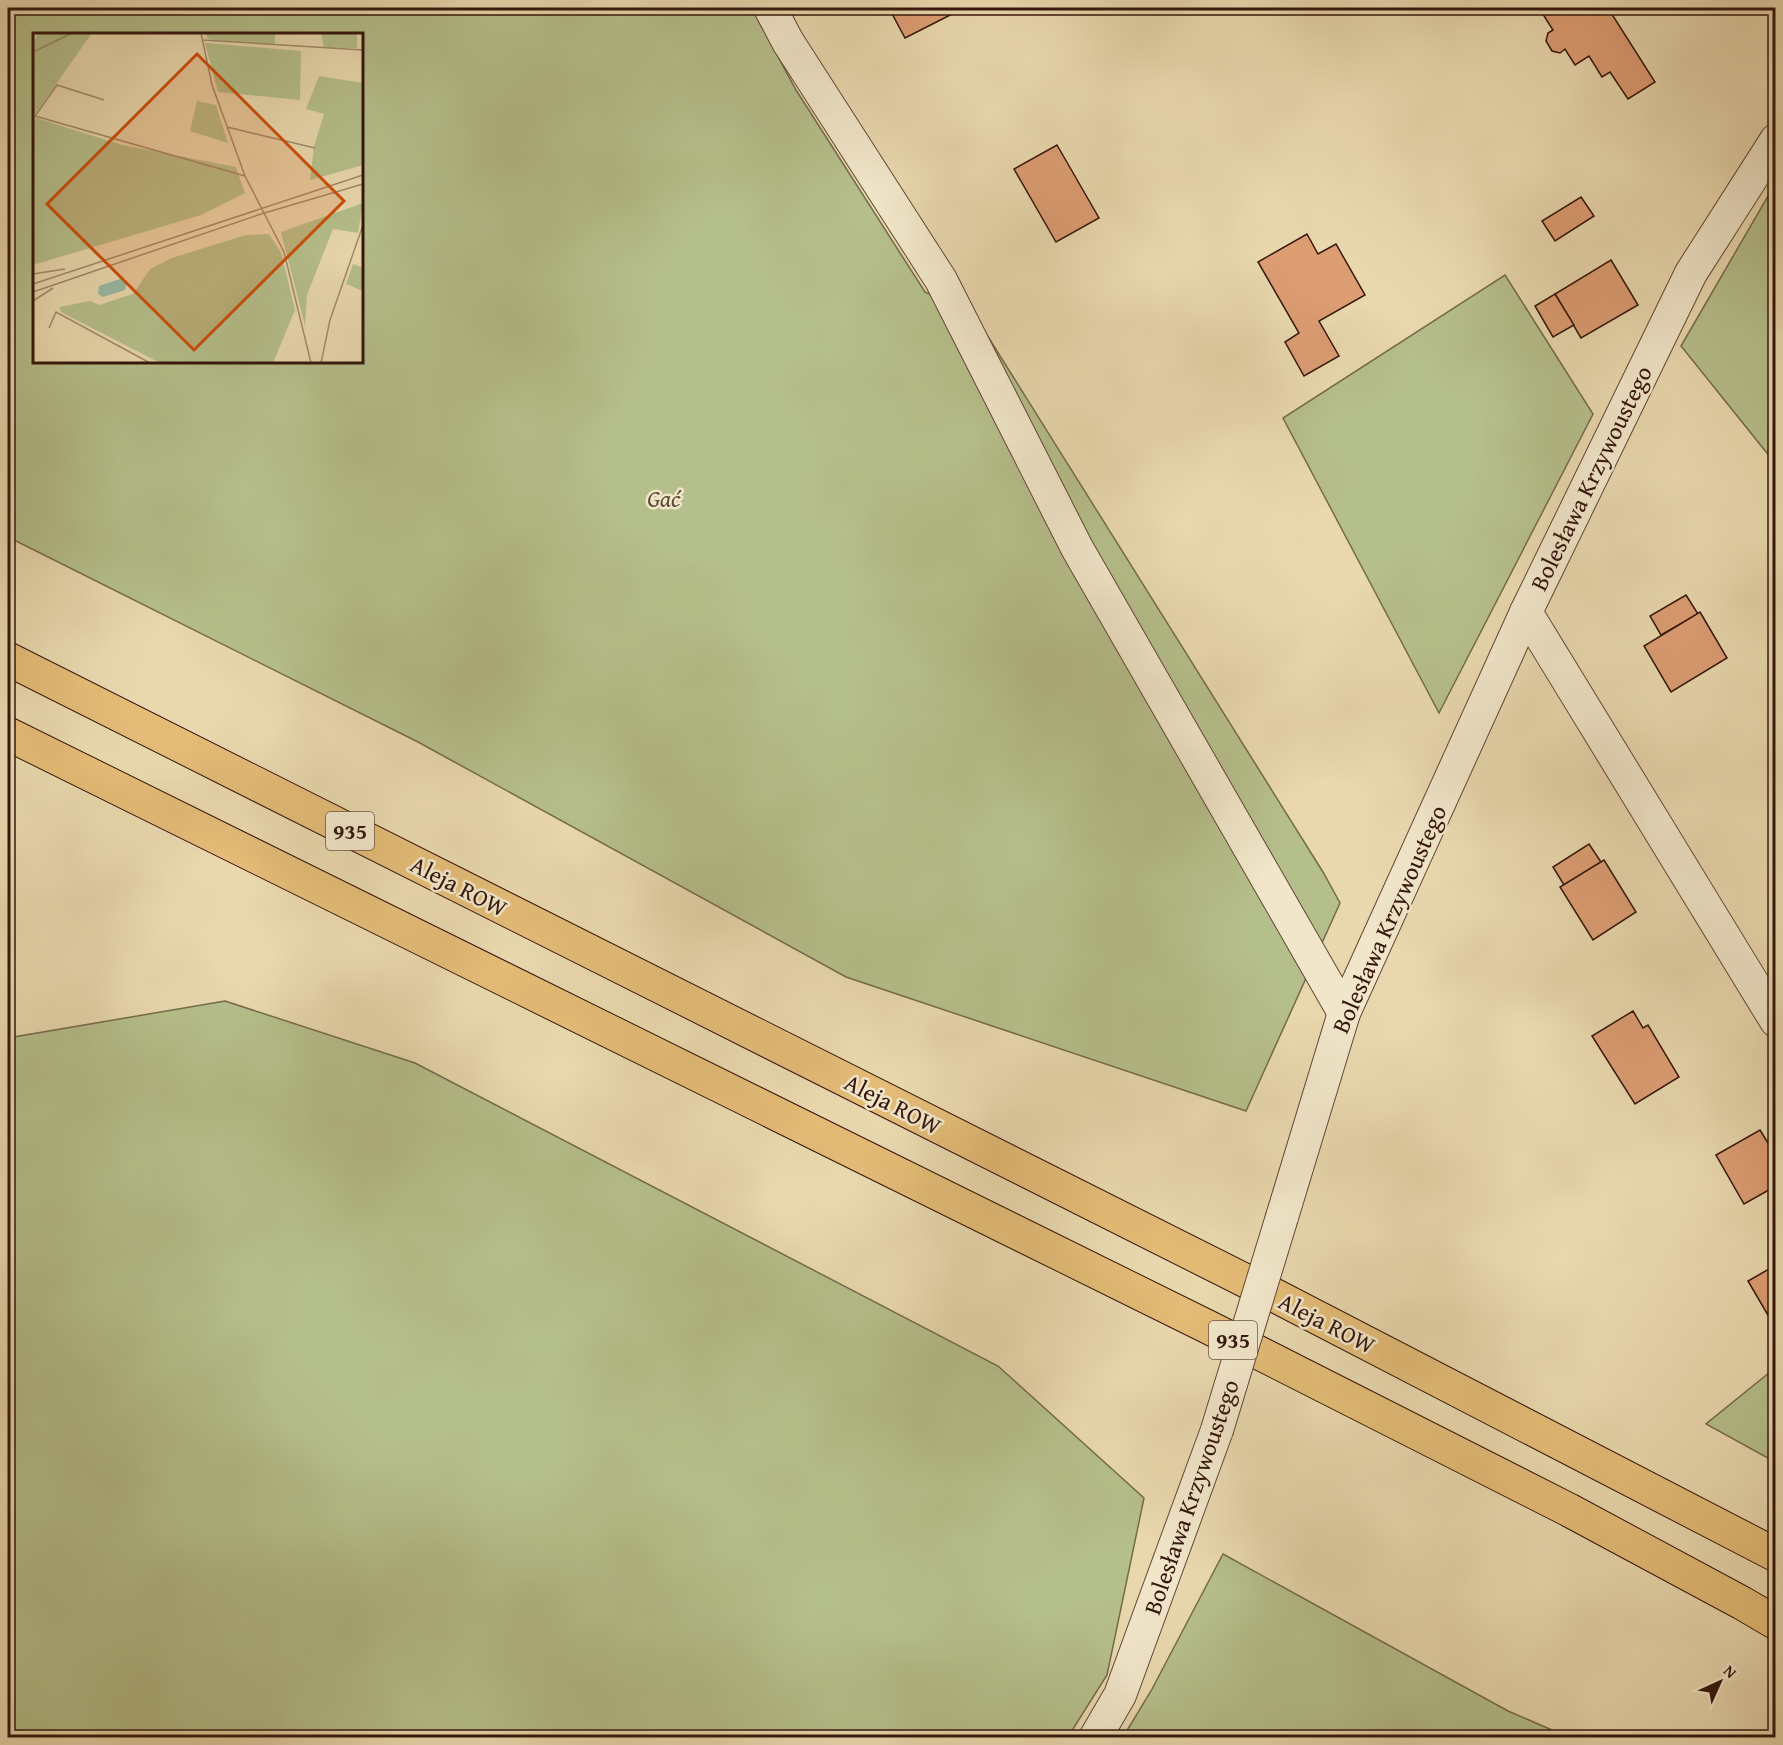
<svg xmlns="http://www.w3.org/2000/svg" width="1783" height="1745" font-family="'Gentium Book Plus',serif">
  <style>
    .green { fill: #b5bf8b; stroke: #746a4c; stroke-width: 1.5; fill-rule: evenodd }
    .building { fill: #dd9d73; stroke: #34160c; stroke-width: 1.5 }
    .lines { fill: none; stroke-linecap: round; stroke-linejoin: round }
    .street-casing { stroke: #614634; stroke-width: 34 }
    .primary-casing { stroke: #34160c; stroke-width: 35 }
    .street { stroke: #f1e6ca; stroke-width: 32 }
    .primary { stroke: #e4bc77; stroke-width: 33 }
    .street-bridge-casing { stroke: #614634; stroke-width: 34; stroke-linecap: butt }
    .street-bridge { stroke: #f1e6ca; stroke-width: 32 }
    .labels { text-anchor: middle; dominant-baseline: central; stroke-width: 5; stroke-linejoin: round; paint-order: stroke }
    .shield { fill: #f1e6ca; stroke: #6d5445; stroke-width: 1.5 }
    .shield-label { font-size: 22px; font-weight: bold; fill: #34160c }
    .street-label { font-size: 24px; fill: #34160c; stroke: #f1e6ca }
    .park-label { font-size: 24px; font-style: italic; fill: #5b4932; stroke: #f1e6ca }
    .inset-road { fill: none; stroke: #a18a6d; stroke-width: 1.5 }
    .view { fill: #cd4f0c; fill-opacity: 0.15; stroke: #cd4f0c; stroke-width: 3 }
    .inset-edge { fill: none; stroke: #34160c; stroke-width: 3 }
  </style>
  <rect width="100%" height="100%" fill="#e9d8ae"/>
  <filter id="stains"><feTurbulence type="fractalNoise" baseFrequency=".00333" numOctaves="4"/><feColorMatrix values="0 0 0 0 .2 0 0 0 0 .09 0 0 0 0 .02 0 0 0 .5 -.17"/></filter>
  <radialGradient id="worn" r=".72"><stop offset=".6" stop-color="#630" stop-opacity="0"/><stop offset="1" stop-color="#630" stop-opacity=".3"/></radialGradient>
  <g class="green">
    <path d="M8,8H752L796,90L925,292L977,319L1323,872L1340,903L1246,1111L846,977L418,742L8,537ZM34,34H362V362H34Z"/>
    <path d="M1775,184V463L1681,346Z"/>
    <path d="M1505,275L1593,414L1439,713L1283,418Z"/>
    <path d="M225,1001L415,1063L998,1366L1144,1498L1107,1675L1068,1737H8V1038Z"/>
    <path d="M1775,1368V1462L1706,1424Z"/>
    <path d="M1223,1554L1508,1711L1568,1737H1123L1151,1691Z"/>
  </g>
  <g class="building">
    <path d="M889,8H964L905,38Z"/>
    <path d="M1539,8H1608L1655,82L1628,99L1610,72L1602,77L1589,56L1575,65L1565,49L1560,53L1552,51L1546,41L1548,33L1553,30Z"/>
    <path d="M1057,145L1099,218L1056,242L1014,169Z"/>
    <path d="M1581,197L1594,216L1555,241L1542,221Z"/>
    <path d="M1307,234L1318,254L1336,244L1365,295L1319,321L1339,356L1304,376L1285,342L1299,333L1258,262Z"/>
    <path d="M1611,260L1638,305L1581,338L1555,294Z"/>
    <path d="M1555,294L1574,325L1553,337L1535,306Z"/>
    <path d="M1686,595L1698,614L1661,635L1650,616Z"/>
    <path d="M1700,612L1727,658L1671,692L1644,646Z"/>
    <path d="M1589,844L1601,862L1564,885L1553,867Z"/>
    <path d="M1604,860L1636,912L1593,940L1560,887Z"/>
    <path d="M1633,1011L1643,1028L1648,1025L1679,1077L1635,1104L1592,1036Z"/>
    <path d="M1760,1130L1776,1156V1186L1744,1204L1716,1155Z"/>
    <path d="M1776,1265V1329L1748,1281Z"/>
  </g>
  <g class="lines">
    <g class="street-casing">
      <g id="street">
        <path d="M770,8L788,42L941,280L1077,548L1344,1013"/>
        <path d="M1526,612L1776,1021"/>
        <path d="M1282,1217L1344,1013L1526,612L1691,273L1776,140"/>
        <path d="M1095,1738L1120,1695L1217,1430"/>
      </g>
    </g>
    <g class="primary-casing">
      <g id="primary">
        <path d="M8,659L1270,1293L1776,1555"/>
        <path d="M8,734L1210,1328L1569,1510L1742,1603L1776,1623"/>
      </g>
    </g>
    <use href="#street" class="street"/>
    <use href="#primary" class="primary"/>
    <g class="street-bridge-casing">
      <path id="street-bridge" d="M1217,1430L1282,1217"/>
    </g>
    <use href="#street-bridge" class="street-bridge"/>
  </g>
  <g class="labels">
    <g class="shield">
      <rect x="326" y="812" width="48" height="38" rx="4.5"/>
      <rect x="1209" y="1321" width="48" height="38" rx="4.5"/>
    </g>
    <g class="shield-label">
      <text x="350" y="831">935</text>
      <text x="1233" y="1340">935</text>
    </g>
    <g class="street-label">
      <text transform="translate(1591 478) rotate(-64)">Bolesława Krzywoustego</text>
      <text transform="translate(459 886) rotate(27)">Aleja ROW</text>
      <text transform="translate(1389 919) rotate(-66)">Bolesława Krzywoustego</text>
      <text transform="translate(893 1104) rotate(27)">Aleja ROW</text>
      <text transform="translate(1327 1323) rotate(27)">Aleja ROW</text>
      <text transform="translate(1191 1497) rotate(-71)">Bolesława Krzywoustego</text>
    </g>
    <g class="park-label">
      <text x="664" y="498">Gać</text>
    </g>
  </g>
  <g transform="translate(33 33)">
    <rect width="330" height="330" fill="#e9d8ae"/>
    <path d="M5,0H59L0,84L89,112L203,134L212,160L168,182L0,232V10ZM173,0H242V12L182,7L174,5ZM288,0H324V15H291ZM172,10L268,18L267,67L185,59ZM286,43L330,50V132L277,147L281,113L291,81L273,76ZM164,68L183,72L195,110L157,98ZM330,170L325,200L300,196L274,262L272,293L248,199ZM236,201L248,219L262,277L240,330H127L28,279L27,274L57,268L66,272L100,261L117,236L139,225L213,202ZM320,231L330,235V258L313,251Z" fill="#b5bf8b"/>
    <path d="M87,246L94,249L92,257L70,264L65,261L66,253Z" fill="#98bba6"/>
    <path class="inset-road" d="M168,0L179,52L212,143L251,219L278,330M170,7L330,17M0,19L39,0M71,67L24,52L2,83L212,143M194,94L282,115M0,241L32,236M0,251L330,142M0,259L228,181L330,151M0,268L20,255M16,295L23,279L117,330M288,330L297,287L330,192"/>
    <path class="view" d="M164,21L311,168L161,317L14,171Z"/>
    <rect width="330" height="330" class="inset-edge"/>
  </g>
  <rect width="1783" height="1745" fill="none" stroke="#e9d8ae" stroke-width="30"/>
  <rect x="9" y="9" width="1765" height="1727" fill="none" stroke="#34160c" stroke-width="3"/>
  <rect x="15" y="15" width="1753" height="1715" fill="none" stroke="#34160c" stroke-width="1.5"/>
  <g transform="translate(1720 1682) rotate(45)" stroke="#f1e6ca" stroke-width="4.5" paint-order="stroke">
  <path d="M0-4.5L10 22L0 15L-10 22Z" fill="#34160c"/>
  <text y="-9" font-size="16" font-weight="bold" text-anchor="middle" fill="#34160c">N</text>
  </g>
  <rect width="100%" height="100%" filter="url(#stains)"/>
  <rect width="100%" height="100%" fill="url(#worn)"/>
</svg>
